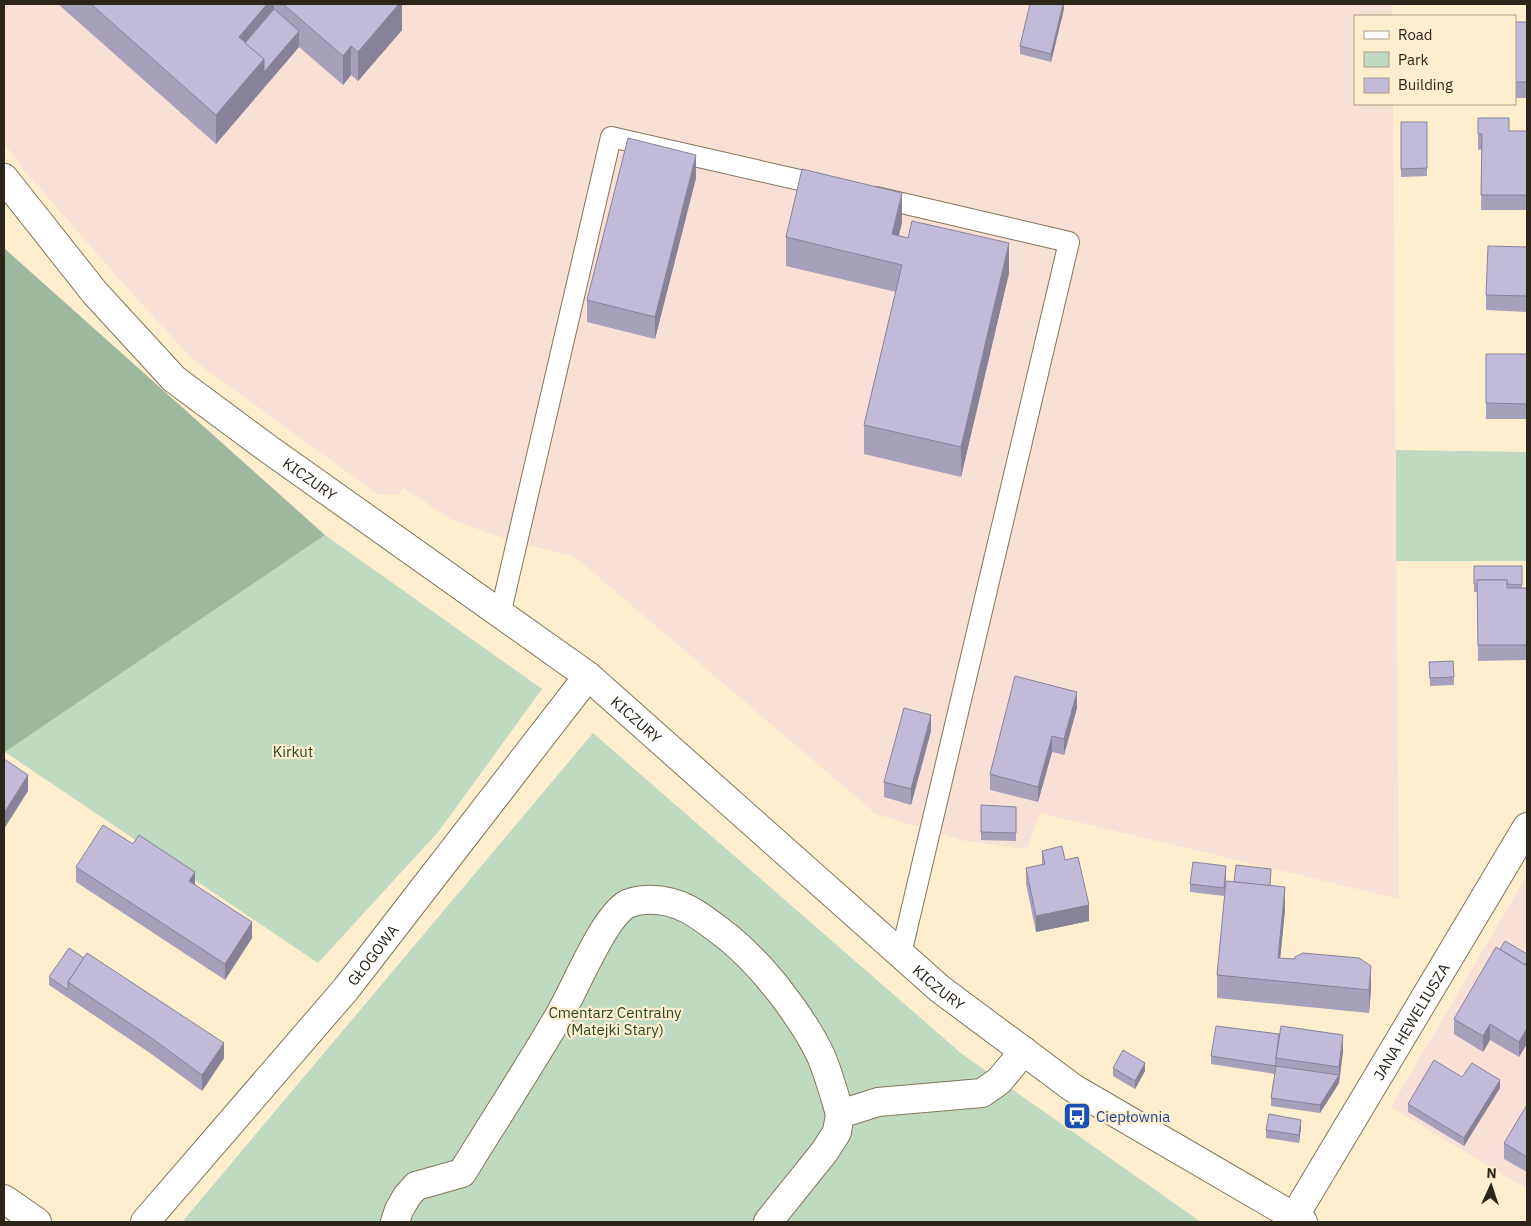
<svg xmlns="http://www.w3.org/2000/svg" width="1531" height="1226" font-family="'IBM Plex Sans',sans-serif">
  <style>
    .industrial { fill: #f8e0d6 }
    .green { fill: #c0d9c1 }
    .forest { fill: #9eb89f }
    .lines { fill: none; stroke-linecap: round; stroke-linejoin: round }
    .service-casing { stroke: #847559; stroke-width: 22 }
    .pedestrian-casing { stroke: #847559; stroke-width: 30 }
    .minor-casing { stroke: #847559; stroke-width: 30 }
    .service { stroke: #fff; stroke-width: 20 }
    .pedestrian { stroke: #fff; stroke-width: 28 }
    .minor { stroke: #fff; stroke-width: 28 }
    .wall { fill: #a7a0bb }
    .shaded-wall { fill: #888298 }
    .building { fill: #c2bad9; stroke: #888298 }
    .labels { text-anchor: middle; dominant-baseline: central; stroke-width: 4.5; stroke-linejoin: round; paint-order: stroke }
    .street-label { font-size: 15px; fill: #2c251a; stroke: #feeece }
    .park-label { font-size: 15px; fill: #224b26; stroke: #feeece }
    .transit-label { font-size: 15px; fill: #164399; stroke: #feeece; text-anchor: start }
  </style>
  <rect width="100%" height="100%" fill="#feeece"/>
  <g class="industrial">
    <path d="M4,4H1392V16H1355V104H1393L1399,899L1040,813L1027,849L965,841L876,814L575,557L506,539L452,520L404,488L398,495L377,494L192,359L120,280L23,169L4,143Z"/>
    <path d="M1527,875V1189L1391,1107Z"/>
  </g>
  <g class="green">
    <path d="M1396,450L1527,452V561H1396Z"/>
    <path d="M325,535L542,689L439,831L318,963L5,752Z"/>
    <path d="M593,733L962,1054L1201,1222H182Z"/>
  </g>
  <path class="forest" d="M4,248L325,535L5,752L4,751Z"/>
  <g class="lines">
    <g class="service-casing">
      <g id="service">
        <path d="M876,197L1069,242L901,954"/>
        <path d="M500,615L611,137L826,186"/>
      </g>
    </g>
    <g class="pedestrian-casing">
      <g id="pedestrian">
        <path d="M395,1222L399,1210L407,1196L416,1186L462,1173C494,1121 528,1069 559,1016C575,989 603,918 627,904C632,902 640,900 646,900C681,898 703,918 729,938C763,966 802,1016 821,1056C829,1075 834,1094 840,1114"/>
        <path d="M768,1222L825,1151L837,1132L840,1114L878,1102L982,1093L999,1081L1024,1051"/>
      </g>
    </g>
    <g class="minor-casing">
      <g id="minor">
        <path id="s1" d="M4,178L95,293L174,379L267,448L588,676L940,989L1073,1088L1303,1222"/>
        <path d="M4,1199L37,1222"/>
        <path id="s2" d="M1294,1217L1527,827"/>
        <path id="s3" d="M145,1222L346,989L588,676"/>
      </g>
    </g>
    <use href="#service" class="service"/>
    <use href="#pedestrian" class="pedestrian"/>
    <use href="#minor" class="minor"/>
  </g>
  <g class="wall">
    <path d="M58,4H402V30L358,81L351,75L343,85L299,47L216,144Z"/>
    <path d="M1064,4V9L1051,62L1020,54V46Z"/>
    <path d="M1401,4H1433V5Z"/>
    <rect x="1515" y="22" width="12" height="76"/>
    <path d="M1478,118L1509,131H1527V210H1481L1482,149L1478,150Z"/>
    <path d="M1401,122H1427V176L1401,177Z"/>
    <path d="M696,178L655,339L587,322V300Z"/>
    <path d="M902,222L899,236L1009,273L961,477L864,454V425L896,292L786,266V237Z"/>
    <path d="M1527,247V312L1486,310V295Z"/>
    <rect x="1486" y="354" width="41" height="65"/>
    <path d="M1474,566H1522V588H1527V660L1478,661L1477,592H1474Z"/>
    <path d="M1429,662L1454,677V685L1430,686Z"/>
    <path d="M1077,708L1064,755L1052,752L1038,802L990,790V774Z"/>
    <path d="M931,731L911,805L884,797V782Z"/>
    <path d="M981,805L1016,807V841L981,840Z"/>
    <path d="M1042,851L1065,860L1089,921L1036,932L1026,884V868L1042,865Z"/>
    <path d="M76,867L195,884L252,938L225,980L76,882Z"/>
    <path d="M1226,874L1224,896L1190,892V884Z"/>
    <path d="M1271,877L1270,886L1285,910L1280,958L1371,989L1369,1013L1217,998V975L1234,882Z"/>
    <path d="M69,948L224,1058L202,1091L150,1053L49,985V977Z"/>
    <path d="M1500,949L1527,954L1519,1057L1490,1040L1483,1052L1454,1034V1019Z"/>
    <path d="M1343,1051L1339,1083L1320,1113L1271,1106V1098L1275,1074L1211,1064V1056Z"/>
    <path d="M1113,1068L1145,1071L1135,1089L1113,1076Z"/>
    <path d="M1462,1077L1500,1088L1464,1146L1408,1112V1104Z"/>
    <path d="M1527,1105V1172L1504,1159V1143Z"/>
    <path d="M1301,1128L1299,1143L1266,1138V1130Z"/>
  </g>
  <g class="shaded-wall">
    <path d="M267,4H274V25L246,57L239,37Z"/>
    <path d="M399,4H402V30L358,81V52Z"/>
    <path d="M1063,4L1064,9L1051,62V54Z"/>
    <path d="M299,31V47L216,144V115L264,59Z"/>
    <path d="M351,46V75L343,85V56Z"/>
    <path d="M696,155V178L655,339V317Z"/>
    <path d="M902,193V222L892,263V234Z"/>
    <path d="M1009,243V273L961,477V447Z"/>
    <path d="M1077,692V708L1064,755V739Z"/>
    <path d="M931,715V731L911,805V789Z"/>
    <path d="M1052,736V752L1038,802V787Z"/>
    <path d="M28,775V791L4,829V813Z"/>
    <path d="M1226,866V874L1224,896V888Z"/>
    <path d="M195,872V888L189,881Z"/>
    <path d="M1285,887V910L1278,981V958Z"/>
    <path d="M1089,905V921L1036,932V916Z"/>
    <path d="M252,922V938L225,980V964Z"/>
    <path d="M1371,966V989L1369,1013V990Z"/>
    <path d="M1490,1024V1040L1483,1052V1036Z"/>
    <path d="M1527,1028V1044L1519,1057V1042Z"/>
    <path d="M1343,1035V1051L1339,1083L1320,1113V1105L1339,1075V1067Z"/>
    <path d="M224,1043V1058L202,1091V1075Z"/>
    <path d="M1145,1063V1071L1135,1089V1081Z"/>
    <path d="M1500,1080V1088L1464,1146V1138Z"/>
    <path d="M1301,1120V1128L1299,1143V1135Z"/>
  </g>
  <g class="building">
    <path d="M91,4H267L239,37L264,59L216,115Z"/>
    <path d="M283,4H399L358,52L351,46L343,56Z"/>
    <path d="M1030,4H1063L1051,54L1020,46Z"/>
    <path d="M274,9L299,31L264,72V59L245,43Z"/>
    <rect x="1515" y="22" width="12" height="60"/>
    <path d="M1478,118H1509V131H1527V195H1481L1482,134H1478Z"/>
    <path d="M1401,122H1427V168L1401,169Z"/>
    <path d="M628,138L696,155L655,317L587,300Z"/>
    <path d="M802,169L902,193L892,234L908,238L912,221L1009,243L961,447L864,425L902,265L786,237Z"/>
    <path d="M1488,246L1527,247V296L1486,295Z"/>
    <path d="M1486,354H1527V404L1486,403Z"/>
    <path d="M1474,566H1522V585L1507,584V580H1477L1478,584H1474Z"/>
    <path d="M1477,580H1507V588H1527V645H1478Z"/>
    <path d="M1453,661L1454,677L1430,678L1429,662Z"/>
    <path d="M1015,676L1077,692L1064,739L1052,736L1038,787L990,774Z"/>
    <path d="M904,708L931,715L911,789L884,782Z"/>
    <path d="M4,759L28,775L4,813Z"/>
    <path d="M981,805L1016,807V833L981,832Z"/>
    <path d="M103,825L133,844L139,835L195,872L189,881L252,922L225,964L76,867Z"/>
    <path d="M1062,846L1065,860L1078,857L1089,905L1036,916L1026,868L1045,864L1042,851Z"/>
    <path d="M1193,862L1226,866L1224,888L1190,884Z"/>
    <path d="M1236,865L1271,869L1270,886L1234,882Z"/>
    <path d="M1226,881L1285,887L1278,958L1295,959V957L1303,953L1359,958L1371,966L1369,990L1217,975Z"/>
    <path d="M1505,941L1527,954V962L1525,965L1500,949Z"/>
    <path d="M1496,947L1525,965L1527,962V1028L1519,1042L1490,1024L1483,1036L1454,1019Z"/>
    <path d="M69,948L84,958L68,982V990L49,977Z"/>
    <path d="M87,953L224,1043L202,1075L150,1037L68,982Z"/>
    <path d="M1216,1026L1279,1034L1276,1058V1066L1339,1075L1320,1105L1271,1098L1276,1066L1211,1056Z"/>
    <path d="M1281,1026L1343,1035L1339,1067L1276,1058Z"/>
    <path d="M1123,1050L1145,1063L1135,1081L1113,1068Z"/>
    <path d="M1434,1060L1462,1077L1472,1063L1500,1080L1464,1138L1408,1104Z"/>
    <path d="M1527,1105V1157L1504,1143Z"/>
    <path d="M1269,1114L1301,1120L1299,1135L1266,1130Z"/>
  </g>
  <defs>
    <g id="bus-square" transform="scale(1.4375)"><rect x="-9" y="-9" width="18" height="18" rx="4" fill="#1a4fb4" stroke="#feeece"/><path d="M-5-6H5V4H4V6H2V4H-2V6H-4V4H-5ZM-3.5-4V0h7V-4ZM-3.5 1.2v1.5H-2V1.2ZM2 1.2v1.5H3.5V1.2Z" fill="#fff"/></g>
  </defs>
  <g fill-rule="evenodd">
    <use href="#bus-square" x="1077" y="1116"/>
  </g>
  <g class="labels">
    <g class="street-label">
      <text stroke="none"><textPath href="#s1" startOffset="432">KICZURY</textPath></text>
      <text stroke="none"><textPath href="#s1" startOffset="838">KICZURY</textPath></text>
      <text stroke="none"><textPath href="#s3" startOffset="351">GŁOGOWA</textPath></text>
      <text stroke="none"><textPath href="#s1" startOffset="1242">KICZURY</textPath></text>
      <text stroke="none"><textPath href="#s2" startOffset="228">JANA HEWELIUSZA</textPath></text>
    </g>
    <g class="park-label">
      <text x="293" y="751">Kirkut</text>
      <text x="615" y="1012">Cmentarz Centralny<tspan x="615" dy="17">(Matejki Stary)</tspan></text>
    </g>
    <g class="transit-label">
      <text x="1096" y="1116">Ciepłownia</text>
    </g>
  </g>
  <rect width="1531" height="1226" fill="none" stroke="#2c251a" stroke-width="10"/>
  <rect x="1354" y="15" width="162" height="90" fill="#feeece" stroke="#aa9e86"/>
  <rect x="1364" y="31" width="25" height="8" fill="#ffffff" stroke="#aa9e86"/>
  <text x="1398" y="40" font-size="15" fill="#2c251a">Road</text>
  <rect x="1364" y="52" width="25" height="15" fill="#c0d9c1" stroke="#aa9e86"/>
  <text x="1398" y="65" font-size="15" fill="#2c251a">Park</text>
  <rect x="1364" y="78" width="25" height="15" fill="#c2bad9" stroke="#aa9e86"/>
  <text x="1398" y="90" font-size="15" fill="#2c251a">Building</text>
  <g transform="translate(1491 1186) rotate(3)" stroke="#feeece" stroke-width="4" paint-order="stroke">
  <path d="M0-4L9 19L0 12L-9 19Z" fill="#2c251a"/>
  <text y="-8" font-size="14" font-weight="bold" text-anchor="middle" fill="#2c251a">N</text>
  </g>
</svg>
